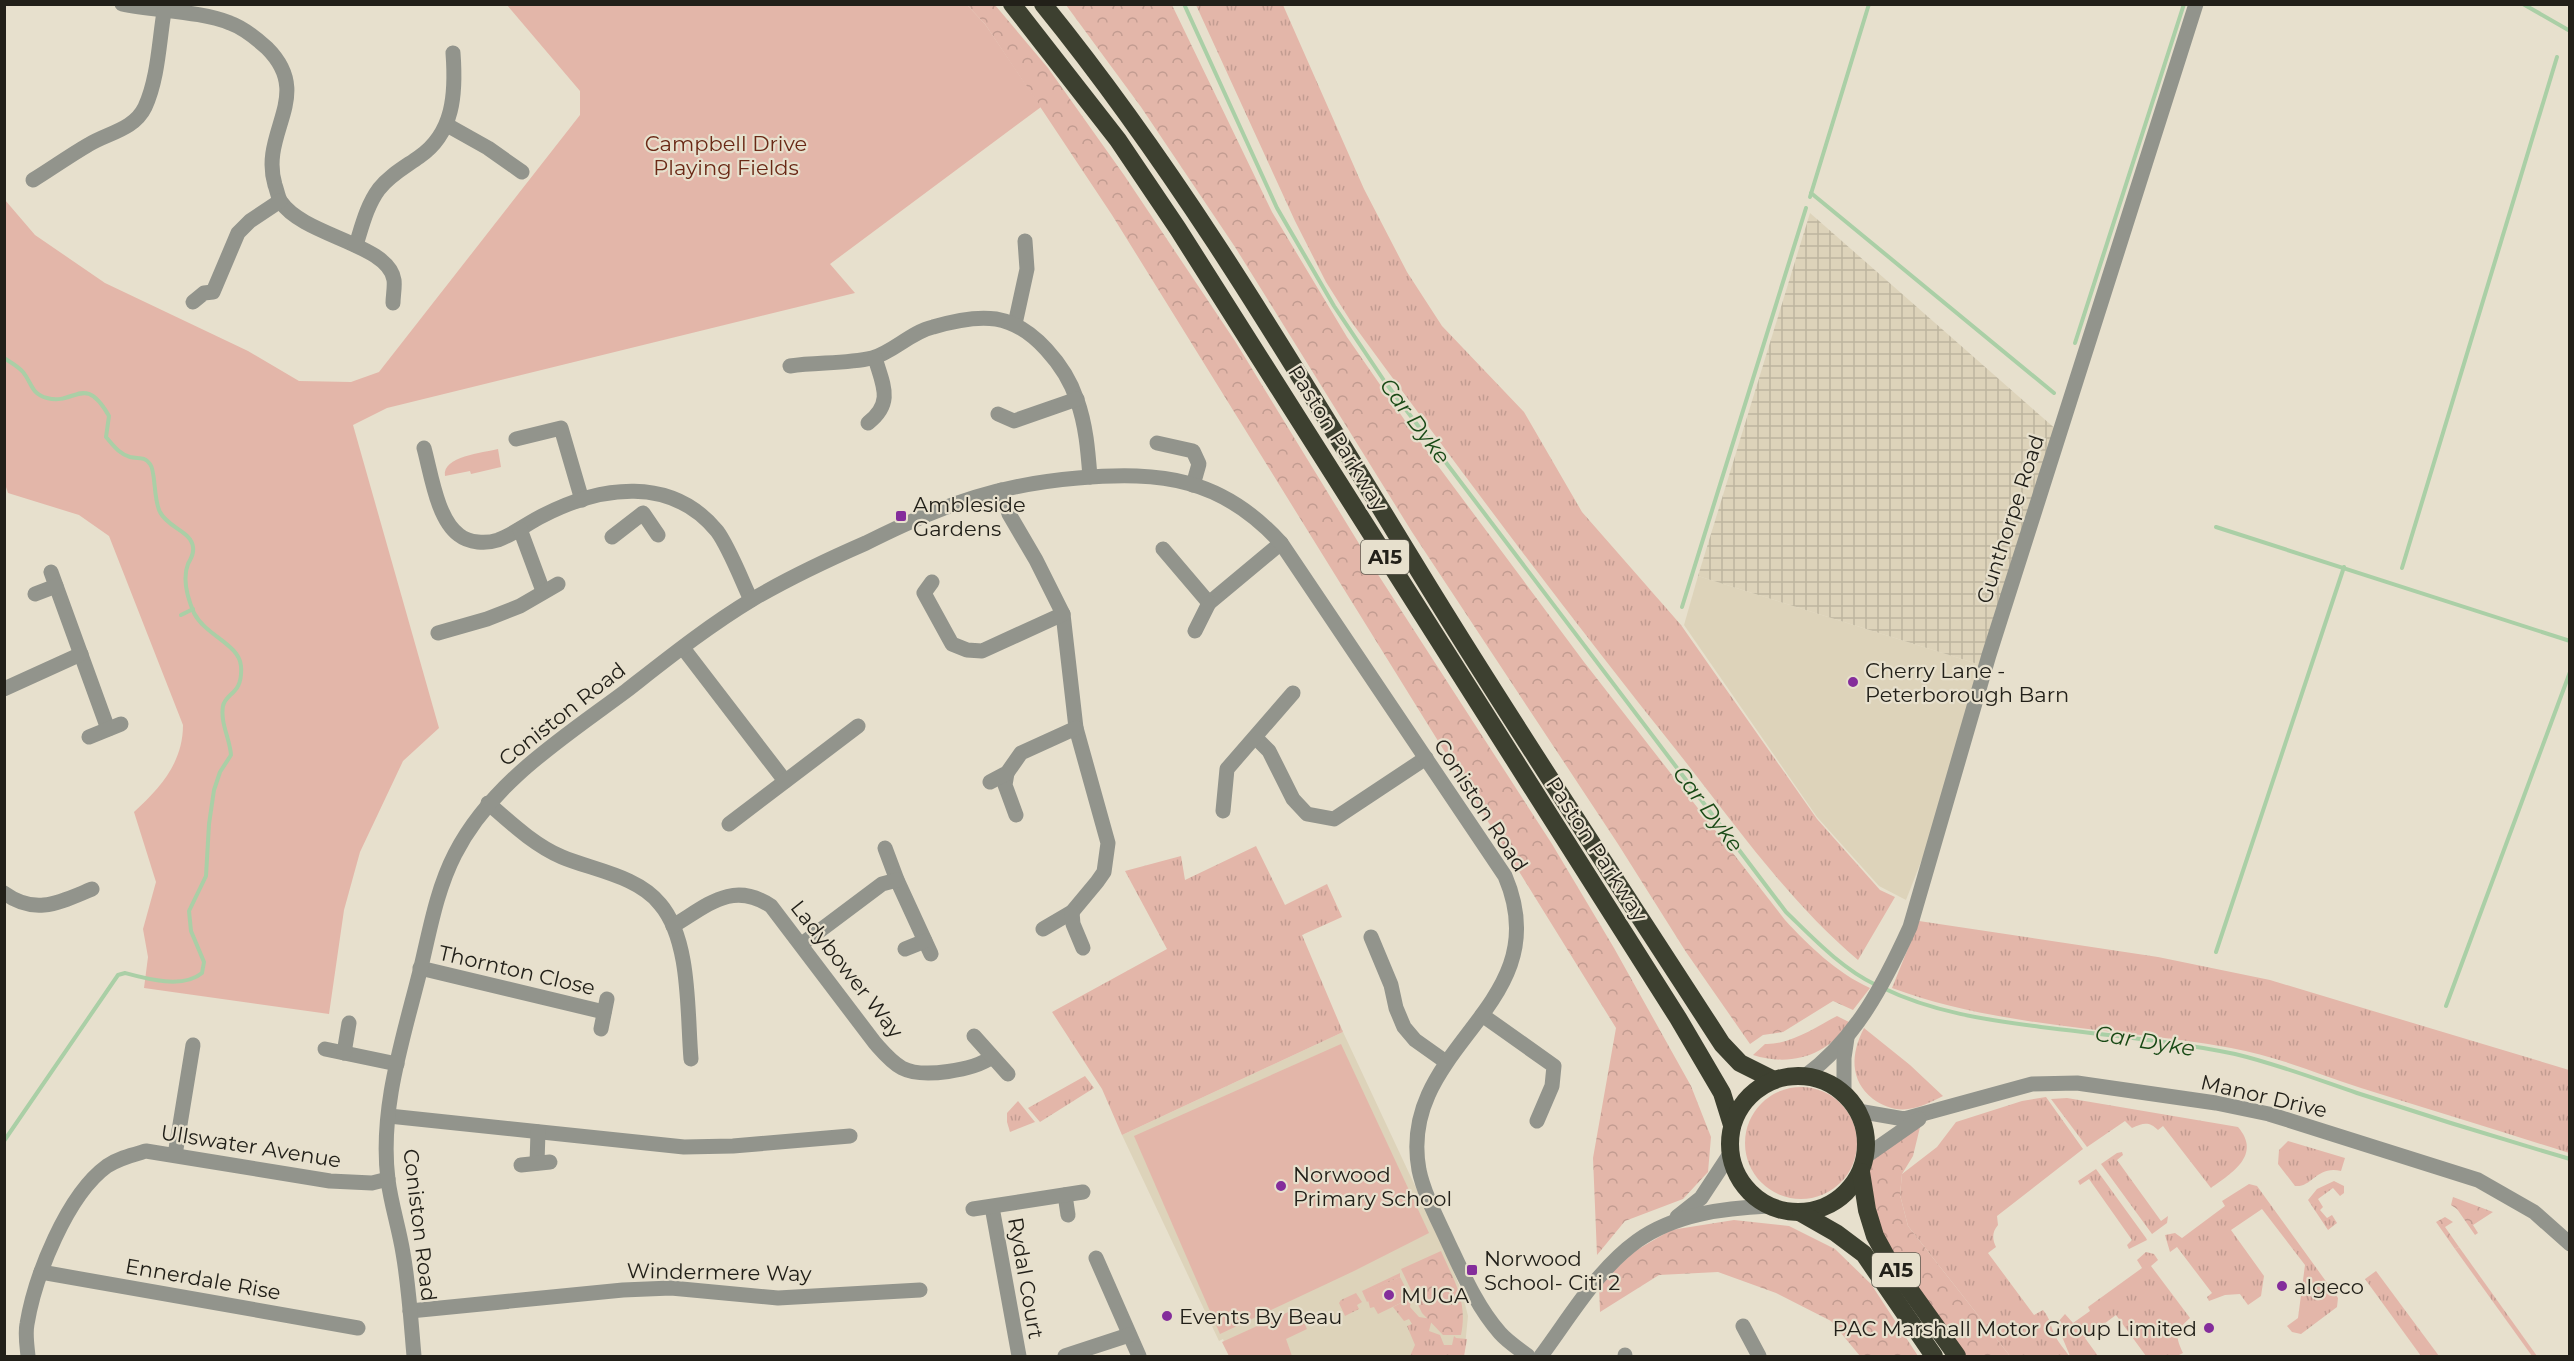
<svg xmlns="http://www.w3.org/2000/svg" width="2574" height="1361" font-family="Montserrat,sans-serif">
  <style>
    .built { fill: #ddd3ba }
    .industrial { fill: url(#industrial-grid) }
    .grass { fill: url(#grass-tufts) }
    .forest { fill: url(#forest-crowns) }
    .green { fill: #e3b6a9 }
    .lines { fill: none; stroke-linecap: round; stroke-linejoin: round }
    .stream { stroke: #aacfa6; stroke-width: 4 }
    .minor { stroke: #92948c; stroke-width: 15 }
    .highway { stroke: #3d4030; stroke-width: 18 }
    .poi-dot { fill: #842d9b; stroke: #e7e0cd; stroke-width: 2 }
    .labels { text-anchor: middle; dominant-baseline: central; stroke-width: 4.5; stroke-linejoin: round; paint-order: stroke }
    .shield { fill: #e7e0cd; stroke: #5d5a4f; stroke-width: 1.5 }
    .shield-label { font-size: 20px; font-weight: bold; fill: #222019 }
    .park-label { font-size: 21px; fill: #6a2916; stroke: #e7e0cd }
    .street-label { font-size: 21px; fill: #222019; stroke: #e7e0cd }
    .poi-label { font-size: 21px; fill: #222019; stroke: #e7e0cd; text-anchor: start }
    .water-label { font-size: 22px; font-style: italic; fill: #194a16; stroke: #e7e0cd }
  </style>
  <defs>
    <pattern id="industrial-grid" width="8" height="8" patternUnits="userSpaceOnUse" patternTransform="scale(1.5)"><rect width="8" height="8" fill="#ddd3ba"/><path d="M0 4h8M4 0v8" fill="none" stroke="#bdb59f"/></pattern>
    <pattern id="grass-tufts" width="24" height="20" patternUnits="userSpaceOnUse" patternTransform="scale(1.5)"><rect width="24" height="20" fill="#e3b6a9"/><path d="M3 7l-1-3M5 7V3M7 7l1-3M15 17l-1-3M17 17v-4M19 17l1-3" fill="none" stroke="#c29c91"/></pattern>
    <pattern id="forest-crowns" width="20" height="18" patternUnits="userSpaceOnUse" patternTransform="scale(1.5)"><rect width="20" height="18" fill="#e3b6a9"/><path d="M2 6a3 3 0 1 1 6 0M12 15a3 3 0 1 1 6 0" fill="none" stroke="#c29c91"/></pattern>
  </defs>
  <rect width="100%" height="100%" fill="#e7e0cd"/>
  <g class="built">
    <path d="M1698,576L1984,666L1926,849L1906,900L1879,886L1817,817L1684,625Z"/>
    <path d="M1343,1032L1439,1237L1462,1292L1468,1316L1464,1356H1230L1223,1339L1219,1341L1122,1135Z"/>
  </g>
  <path class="industrial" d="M1810,213L2058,431L1984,666L1698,576Z"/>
  <g class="grass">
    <path d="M1196,5H1283L1364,189L1407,272L1442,326L1524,412L1582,512L1681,625L1817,819L1880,890L1895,897L1858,960C1788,901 1734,823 1677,751C1564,610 1457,466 1350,320L1326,282L1295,221Z"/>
    <path d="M1256,846L1285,905L1327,884L1342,917L1302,935L1343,1032L1122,1135L1102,1089L1052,1012L1167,949L1125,871L1181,856L1185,880Z"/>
    <path d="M1919,921L2158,957L2270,980L2569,1070V1153C2500,1131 2431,1110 2361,1088C2318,1074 2276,1056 2231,1048C2119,1028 2000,1028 1892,988Z"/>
    <path d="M1837,1016L1849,1022C1828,1056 1790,1067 1753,1055L1765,1044C1790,1045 1816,1027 1837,1016Z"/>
    <path d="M1864,1028L1910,1065L1943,1096C1933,1101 1920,1108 1908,1109C1896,1111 1883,1106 1873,1099C1849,1080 1851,1053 1864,1028Z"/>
    <path d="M1085,1076L1094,1088L1040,1122L1028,1108Z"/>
    <circle cx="1801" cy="1143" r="56"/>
    <path d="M2046,1097L2083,1149L1997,1216L1998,1225C1992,1232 1992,1239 1996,1247L1988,1253L2034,1315L2043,1310C2050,1318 2051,1327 2055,1336C2059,1343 2065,1350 2069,1356H2010L1908,1226L1900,1195L1902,1174L1937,1147L1956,1122L2022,1101Z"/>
    <path d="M2067,1098L2238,1127C2262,1155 2232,1173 2211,1188L2163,1126L2158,1130C2149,1121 2143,1123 2132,1128L2125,1121L2087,1147L2051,1099Z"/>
    <path d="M1018,1101L1035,1122L1010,1132L1007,1122V1113Z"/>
    <path d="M2288,1141L2345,1158L2341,1171C2317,1165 2312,1188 2295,1186L2278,1164L2279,1150Z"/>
    <path d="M2122,1152L2123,1155L2117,1160L2161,1221L2168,1216L2167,1223L2152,1234L2101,1164L2117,1153Z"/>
    <path d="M2096,1169L2146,1238L2147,1240L2129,1249L2127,1245L2132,1240L2089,1179L2080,1185L2078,1181Z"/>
    <path d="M2334,1181L2344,1186V1193L2340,1196L2333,1188L2318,1199L2323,1207L2320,1210L2327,1218L2332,1215L2337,1223L2328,1230L2308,1200L2317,1189Z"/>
    <path d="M2249,1184L2257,1186L2338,1298L2337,1307L2301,1334L2292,1332L2287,1326L2298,1318L2305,1265L2262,1209L2231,1230L2264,1276L2261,1296L2248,1305L2240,1294L2225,1295L2209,1301L2207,1297L2212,1293L2177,1247L2170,1252L2165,1235L2175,1233L2182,1238L2225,1206L2222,1201Z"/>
    <path d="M2459,1247L2537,1356H2532L2455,1249Z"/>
    <path d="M2146,1252L2154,1254L2158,1260L2151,1266L2190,1318C2175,1331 2175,1336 2183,1353L2177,1356H2146L2116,1315L2085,1338L2098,1356H2070L2058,1327V1322L2065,1314L2073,1323L2090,1311L2088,1307L2142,1268L2137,1260Z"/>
    <path d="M2376,1271L2439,1356H2421L2365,1279Z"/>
    <path d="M1400,1273V1277L1367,1292L1370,1300L1367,1302L1362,1291Z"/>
    <path d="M1356,1293L1362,1302L1357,1305L1359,1309L1345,1316L1339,1303L1341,1300Z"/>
    <path d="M1411,1298L1410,1307L1419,1317L1432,1319L1429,1331L1440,1335L1444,1345H1452L1454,1336L1456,1338L1467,1339L1464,1356H1410L1415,1345L1407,1326L1412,1324L1409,1319L1404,1321L1393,1307Z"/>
  </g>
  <g class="forest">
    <path d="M967,5H995L1048,68L1124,175L1235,341L1377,573L1552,844L1614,948L1691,1086L1711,1137L1708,1172L1683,1199L1625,1221L1597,1255L1593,1158L1616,1028L1112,215L985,24Z"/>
    <path d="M1066,5H1172L1272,212L1347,337L1415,435L1584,662L1785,920C1809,946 1837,973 1870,988L1853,1010L1833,1001L1783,1032L1763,1035L1750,1044L1686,952L1618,844L1412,532L1235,247L1141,107Z"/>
    <path d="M1921,1123L1913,1156L1902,1174L1900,1195L1908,1226L2010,1356H1963L1885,1243C1875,1216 1867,1187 1871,1159Z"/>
    <path d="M2453,1197L2493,1212L2473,1225L2478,1233L2475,1235L2457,1209L2451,1205Z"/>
    <path d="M2445,1217L2453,1222L2445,1227L2459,1247L2455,1249L2436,1222Z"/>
    <path d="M1734,1220L1789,1226L1835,1249L1871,1284L1918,1356H1860L1831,1321L1776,1293L1718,1272L1659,1275L1600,1312L1599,1285L1635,1251L1671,1230Z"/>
    <path d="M1441,1251C1454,1281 1468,1301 1461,1335H1443L1422,1313L1401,1269Z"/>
  </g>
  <g class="green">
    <path d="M507,5H967L985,24L1041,107L830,264L855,293L387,408L353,425L439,728L403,761L360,852L344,910L329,1014L144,988L148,957L143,929L156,882L134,812C160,788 183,763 183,725L109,536L79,515L8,493L4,481L5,200L35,235L105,283L248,351L299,381L351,382L379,372L580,115V91Z"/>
    <path d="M498,449L501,467L471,474L470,471L445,476C442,456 483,453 498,449Z"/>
    <path d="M1341,1044L1429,1233L1354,1271L1220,1334L1134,1136Z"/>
    <path d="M1400,1277L1411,1298L1378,1314L1374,1307L1370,1308L1366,1292Z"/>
    <path d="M1297,1308L1307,1329L1286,1339L1292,1356H1229L1222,1342Z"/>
  </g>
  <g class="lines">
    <g class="stream">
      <path d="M1184,4L1277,208L1334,306L1385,382L1786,912C1814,939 1841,968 1876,985"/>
      <path d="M2523,4L2570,31"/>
      <path d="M1811,193L2054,393"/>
      <path d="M1810,197L1869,4"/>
      <path d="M2075,343L2184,4"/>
      <path d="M4,358C10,362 18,366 23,372C32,383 31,394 47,398C75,406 84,372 109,416L106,437C113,445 119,454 130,457C139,459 144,456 150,464C156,471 153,499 160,512C168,528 191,531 193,547C194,554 191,558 188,564C182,579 188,599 194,613C206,636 239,644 241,666C243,695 226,692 223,706C220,723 230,739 231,755L220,772L214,790L209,824L206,876L189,911L191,931L204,962L202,973C183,989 147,979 125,973L118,975L4,1141"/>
      <path d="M2216,527L2570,641"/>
      <path d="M2402,568L2557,57"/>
      <path d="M1682,607L1806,208"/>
      <path d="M181,615L193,609"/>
      <path d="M2216,952L2344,567"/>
      <path d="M1883,988C1932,1012 1987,1020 2041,1027C2106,1035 2172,1041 2235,1054C2277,1064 2316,1079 2357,1093C2427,1116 2498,1138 2570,1159"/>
      <path d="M2446,1006L2570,672"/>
    </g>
    <g class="minor">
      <path d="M122,4C155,11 200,11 230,23C244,28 256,38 267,48C315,96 259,132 275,185C277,190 278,198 281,202C304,236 389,244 394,280C395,287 393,296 393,303"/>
      <path d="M447,125L488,148L522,172"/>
      <path d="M33,180C51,169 69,156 88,145C107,133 134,130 145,107C158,79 159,42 164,12"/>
      <path d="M356,245C362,226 367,205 379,189C390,175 405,167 419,157C454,133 456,93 453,53"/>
      <path d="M193,302L204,293L213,292L238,233L250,221L280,201"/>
      <path d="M1015,324L1027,269L1025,241"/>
      <path d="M790,366C817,362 846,364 872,358C892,353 911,332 933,327C953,321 976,316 996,319C1033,325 1066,367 1077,400C1086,425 1088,451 1090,477"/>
      <path d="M998,414L1014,421L1077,399"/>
      <path d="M868,423C894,403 883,385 875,358"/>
      <path d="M516,439L561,428L582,500"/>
      <path d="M1157,443L1193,451L1199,464L1193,485"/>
      <path d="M424,448C431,473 437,519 459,535C469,543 486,544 498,540C514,534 528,523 542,516C600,486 671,475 717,531C729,547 742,581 751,600"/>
      <path d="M1001,490L1009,514L1036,560L1063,614L1076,728L1108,843L1104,872L1097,882L1072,912L1043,929"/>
      <path d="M520,529L543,591"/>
      <path d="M612,537L643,513L658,535"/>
      <path d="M1163,549L1209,603L1281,543"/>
      <path d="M51,572L108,729"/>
      <path d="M932,582L924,593L952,644L967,650L982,651L1063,614"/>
      <path d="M35,594L56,586"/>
      <path d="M1195,631L1209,603"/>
      <path d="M438,633L487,619L520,606L558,584"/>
      <path d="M683,648L785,781"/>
      <path d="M4,689L81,654"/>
      <path d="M89,737L121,724"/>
      <path d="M1256,738L1269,751L1293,799L1307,814L1334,819L1426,758"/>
      <path d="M1007,773L1005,785L1016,815"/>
      <path d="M990,782L1007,773L1021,753L1076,728"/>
      <path d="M488,803C511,823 534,845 562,857C593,870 638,876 660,904C691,940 687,1013 691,1059"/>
      <path d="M1223,811L1227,769L1293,693"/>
      <path d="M729,824L858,726"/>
      <path d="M885,848L897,880L931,954"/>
      <path d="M4,893C36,916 60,902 92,889"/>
      <path d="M1072,912L1073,924L1083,948"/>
      <path d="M673,926C707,906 732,880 771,906L875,1043C883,1052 891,1062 902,1068C923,1079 974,1070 992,1057"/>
      <path d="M1371,937L1391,985L1396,1008L1404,1027L1415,1040L1446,1062"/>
      <path d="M802,944L882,884L897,880"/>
      <path d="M905,949L925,941"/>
      <path d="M420,968L604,1012"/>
      <path d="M1482,1015L1554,1066L1552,1086L1537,1121"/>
      <path d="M601,1029L607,999"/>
      <path d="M974,1036L1008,1074"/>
      <path d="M325,1049L397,1064"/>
      <path d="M344,1053L349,1023"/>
      <path d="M1805,1076C1856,1039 1884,984 1910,927L1989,655L2196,4"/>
      <path d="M1844,1094V1058L1847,1038"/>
      <path d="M1858,1111L1904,1119L2032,1084L2077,1083L2216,1103L2269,1114L2478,1180L2534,1212L2570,1244"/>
      <path d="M389,1116L684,1147L733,1146L850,1136"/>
      <path d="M175,1155L193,1045"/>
      <path d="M1866,1156L1919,1119"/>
      <path d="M537,1163L538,1132"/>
      <path d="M521,1165L550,1162"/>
      <path d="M1065,1195L1068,1215"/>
      <path d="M992,1207L1019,1356"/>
      <path d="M973,1209L1083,1192"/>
      <path d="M1677,1217L1701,1198L1730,1154"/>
      <path d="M1096,1258L1139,1356"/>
      <path d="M41,1272L358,1328"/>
      <path d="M410,1311L623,1290L671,1288L778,1298L920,1290"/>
      <path d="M1743,1326L1759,1356"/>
      <path d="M1625,1355V1356"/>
      <path d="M28,1356C27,1346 25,1334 27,1324C35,1276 67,1195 107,1166C119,1158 132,1155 146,1151L330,1181L372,1183L388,1179"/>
      <path d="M414,1356C411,1322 409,1287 403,1253C399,1228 391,1204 388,1180C379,1108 404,1036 421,967C430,929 437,889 455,854C492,782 563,738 626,691C667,659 708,626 753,599C789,578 827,560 866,543C888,532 911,521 934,512C980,493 1028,482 1078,478C1162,471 1222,478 1281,543L1505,876C1561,1007 1396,1045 1419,1170C1424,1194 1438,1220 1448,1242C1463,1274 1477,1307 1500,1333C1508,1342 1519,1349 1528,1356"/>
      <path d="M1065,1356L1129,1335"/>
      <path d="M1541,1356C1570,1317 1597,1270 1637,1241C1675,1214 1724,1208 1769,1206"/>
    </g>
    <g class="highway">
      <path d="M1012,4L1118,140L1178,229L1678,1018L1722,1093L1732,1125"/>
      <path d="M1043,4C1193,189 1311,396 1435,597C1528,748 1626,895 1722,1044L1740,1063L1774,1080"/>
      <circle cx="1798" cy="1144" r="68"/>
      <path d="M1861,1172L1867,1210L1875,1236L1887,1258L1957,1356"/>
      <path d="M1801,1213L1836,1233L1864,1254L1934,1356"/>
    </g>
  </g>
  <g class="poi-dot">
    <rect x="895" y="510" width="12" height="12" rx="3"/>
    <circle cx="1853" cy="682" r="6"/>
    <circle cx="1281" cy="1186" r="6"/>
    <rect x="1466" y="1264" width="12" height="12" rx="3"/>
    <circle cx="2282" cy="1286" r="6"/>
    <circle cx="1389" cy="1295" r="6"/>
    <circle cx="1167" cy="1316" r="6"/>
    <circle cx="2209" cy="1328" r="6"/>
  </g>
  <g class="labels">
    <g class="shield">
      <rect x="1361" y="540" width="48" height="34" rx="4.5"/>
      <rect x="1872" y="1253" width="48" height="34" rx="4.5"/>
    </g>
    <g class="shield-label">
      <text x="1385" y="557">A15</text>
      <text x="1896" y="1270">A15</text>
    </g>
    <g class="park-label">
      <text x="726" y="143">Campbell Drive<tspan x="726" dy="24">Playing Fields</tspan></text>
    </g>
    <g class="street-label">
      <text transform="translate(1338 438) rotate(58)">Paston Parkway</text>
      <text transform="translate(2010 519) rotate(-72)">Gunthorpe Road</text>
      <text transform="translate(562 714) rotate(-38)">Coniston Road</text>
      <text transform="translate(1481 805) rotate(57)">Coniston Road</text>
      <text transform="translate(1597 849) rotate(57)">Paston Parkway</text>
      <text transform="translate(847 969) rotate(52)">Ladybower Way</text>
      <text transform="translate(517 970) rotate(13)">Thornton Close</text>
      <text transform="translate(2264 1096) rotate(13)">Manor Drive</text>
      <text transform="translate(251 1146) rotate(9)">Ullswater Avenue</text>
      <text transform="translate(420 1225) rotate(83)">Coniston Road</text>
      <text transform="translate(719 1272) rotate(1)">Windermere Way</text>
      <text transform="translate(1026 1278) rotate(80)">Rydal Court</text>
      <text transform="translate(203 1279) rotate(10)">Ennerdale Rise</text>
    </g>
    <g class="poi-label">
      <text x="913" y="504">Ambleside<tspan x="913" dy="24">Gardens</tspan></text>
      <text x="1865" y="670">Cherry Lane -<tspan x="1865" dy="24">Peterborough Barn</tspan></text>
      <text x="1293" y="1174">Norwood<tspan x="1293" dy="24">Primary School</tspan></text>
      <text x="1484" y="1258">Norwood<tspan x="1484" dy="24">School- Citi 2</tspan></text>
      <text x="2294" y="1286">algeco</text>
      <text x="1401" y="1295">MUGA</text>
      <text x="1179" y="1316">Events By Beau</text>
      <text x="2197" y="1328" text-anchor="end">PAC Marshall Motor Group Limited</text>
    </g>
    <g class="water-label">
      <text transform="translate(1415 421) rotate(53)">Car Dyke</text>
      <text transform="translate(1708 809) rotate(53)">Car Dyke</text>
      <text transform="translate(2145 1041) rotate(9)">Car Dyke</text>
    </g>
  </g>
  <rect width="2574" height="1361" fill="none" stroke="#222019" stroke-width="12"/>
</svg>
